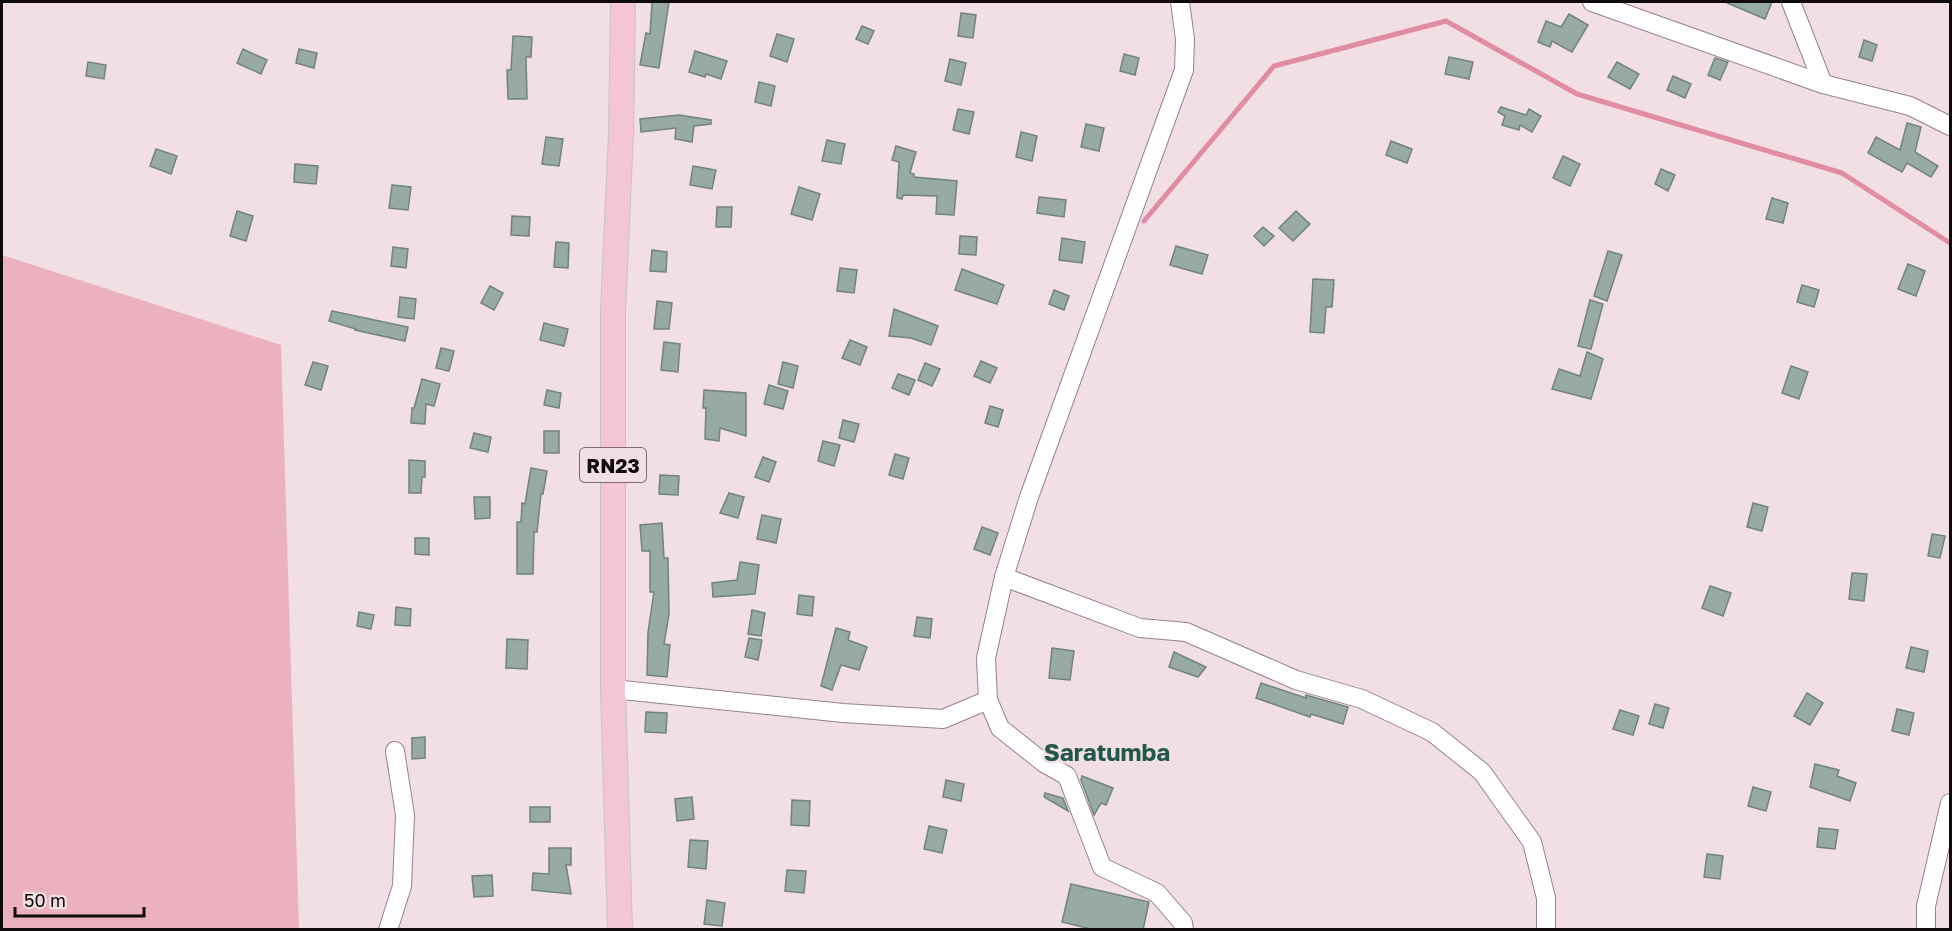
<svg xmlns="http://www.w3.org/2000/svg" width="1952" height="931" font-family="'Golos Text',sans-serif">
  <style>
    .green { fill: #ebb1c0 }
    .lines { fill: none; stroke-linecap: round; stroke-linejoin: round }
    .stream { stroke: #e18ba4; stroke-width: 5 }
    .building { fill: #97aaa5; stroke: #71837e; stroke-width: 1.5 }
    .minor-casing { stroke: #958387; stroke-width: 20 }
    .major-casing { stroke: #c6c4c4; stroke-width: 26 }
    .minor { stroke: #fff; stroke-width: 18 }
    .major { stroke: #f4c5d2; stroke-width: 24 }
    .labels { text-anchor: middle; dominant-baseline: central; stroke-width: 5; stroke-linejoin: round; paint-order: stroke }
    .shield { fill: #f2dfe3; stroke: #544a4c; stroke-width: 1.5 }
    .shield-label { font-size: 20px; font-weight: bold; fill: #100a0b }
    .quarter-label { font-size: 24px; font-weight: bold; fill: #22574c; stroke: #f2dfe3 }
  </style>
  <rect width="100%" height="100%" fill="#f2dfe3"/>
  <path class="green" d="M2,255L281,345L299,928L296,929H2Z"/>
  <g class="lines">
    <path class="stream" d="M1144,221L1274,66L1446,21L1577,94L1842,173L1950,243"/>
  </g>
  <g class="building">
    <path d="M652,2H669L659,68L640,65L646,33L650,34Z"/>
    <path d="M1725,2H1772L1765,19Z"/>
    <path d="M961,13L976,15L973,38L958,36Z"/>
    <path d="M1569,14L1588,25L1572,52L1552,41L1550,47L1538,42L1546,21L1561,27Z"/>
    <path d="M862,26L874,31L868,44L856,39Z"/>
    <path d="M777,34L794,39L787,62L770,56Z"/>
    <path d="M513,36L532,37L531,57H526L527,99H508L507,70H511Z"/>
    <path d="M1864,40L1877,45L1872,61L1859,57Z"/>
    <path d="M243,49L267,60L261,74L237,63Z"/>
    <path d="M299,49L317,53L314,68L296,63Z"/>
    <path d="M695,51L727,61L721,79L706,74L705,77L689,72Z"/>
    <path d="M1124,54L1139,58L1135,75L1120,71Z"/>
    <path d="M1449,57L1473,62L1469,79L1445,74Z"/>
    <path d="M1715,58L1728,62L1720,80L1708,75Z"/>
    <path d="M950,59L966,63L961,85L945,81Z"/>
    <path d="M88,62L106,65L104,79L86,76Z"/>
    <path d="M1617,62L1639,74L1630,89L1608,77Z"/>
    <path d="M1673,76L1691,84L1685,98L1667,90Z"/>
    <path d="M759,82L775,86L771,106L755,102Z"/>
    <path d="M1501,107L1526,115L1529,109L1541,116L1532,132L1520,125L1519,130L1502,125L1505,116L1498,112Z"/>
    <path d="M958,109L974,112L969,134L953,130Z"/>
    <path d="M679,115L711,120V124L694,126L692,142L675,139L676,128L641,132L640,119Z"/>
    <path d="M1907,123L1921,127L1915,152L1938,166L1931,177L1907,163L1902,172L1868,153L1876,137L1900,150Z"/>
    <path d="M1086,124L1104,128L1099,151L1081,147Z"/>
    <path d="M1021,132L1037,136L1032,161L1016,157Z"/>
    <path d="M546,137L563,139L559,166L542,164Z"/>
    <path d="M827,140L845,144L841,164L822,161Z"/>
    <path d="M1391,141L1412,149L1407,163L1386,155Z"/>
    <path d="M896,146L916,152L910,173L914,174V177L957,181L954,215L936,214L937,196L903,195L902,199L897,198L899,162L892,160Z"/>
    <path d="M156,149L177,156L171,174L150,166Z"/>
    <path d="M1563,156L1580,164L1570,186L1553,178Z"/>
    <path d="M295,164L318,166L316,184L294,182Z"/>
    <path d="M693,166L716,170L712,189L690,185Z"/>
    <path d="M1661,169L1675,175L1668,191L1655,184Z"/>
    <path d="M392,185L411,187L408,210L389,208Z"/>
    <path d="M799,187L820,194L812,220L791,214Z"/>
    <path d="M1039,197L1066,200L1064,217L1037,213Z"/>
    <path d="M1772,198L1788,203L1783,223L1766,219Z"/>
    <path d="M717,207H732L731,227H716Z"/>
    <path d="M237,211L253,216L246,241L230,236Z"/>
    <path d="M1296,211L1310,224L1293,241L1279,228Z"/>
    <path d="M512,216L530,217L529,236L511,235Z"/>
    <path d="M1263,227L1274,236L1264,246L1254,236Z"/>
    <path d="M960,236L977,237L976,255L959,254Z"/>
    <path d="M1062,238L1085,242L1082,263L1059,260Z"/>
    <path d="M556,242L569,243L568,268L554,267Z"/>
    <path d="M1176,246L1208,255L1202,274L1170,265Z"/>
    <path d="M393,247L408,249L406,268L391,266Z"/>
    <path d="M652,250L667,252L666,272L650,271Z"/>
    <path d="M1608,251L1622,255L1607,301L1594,296Z"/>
    <path d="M1908,264L1925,271L1916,296L1898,289Z"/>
    <path d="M840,268L857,270L854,293L837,291Z"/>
    <path d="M962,269L1004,285L997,304L955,290Z"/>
    <path d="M1313,279L1334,280L1332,307H1326L1324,333L1310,332Z"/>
    <path d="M1802,285L1819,290L1814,307L1797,302Z"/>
    <path d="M490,286L503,293L494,310L481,303Z"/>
    <path d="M1054,290L1069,296L1064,310L1049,304Z"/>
    <path d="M400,297L416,299L414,319L398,317Z"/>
    <path d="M1590,300L1603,304L1591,349L1578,346Z"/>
    <path d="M657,301L672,303L669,329H654Z"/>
    <path d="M894,309L938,326L931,345L911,338L889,336Z"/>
    <path d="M332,311L408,327L405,341L355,330L356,329L329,321Z"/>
    <path d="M544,323L568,329L564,346L540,340Z"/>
    <path d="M850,340L867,347L860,365L842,358Z"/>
    <path d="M664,342L680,344L678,372L661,370Z"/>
    <path d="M441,348L454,351L449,371L436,368Z"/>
    <path d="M1587,352L1603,359L1591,399L1552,389L1559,369L1580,376Z"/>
    <path d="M981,361L997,368L990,383L974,376Z"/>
    <path d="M313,362L328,366L321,390L305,385Z"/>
    <path d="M783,362L798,366L793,388L778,384Z"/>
    <path d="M925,363L940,369L932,386L918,380Z"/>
    <path d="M1791,366L1808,372L1799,399L1782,393Z"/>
    <path d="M898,374L915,380L909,395L892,388Z"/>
    <path d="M422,379L440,384L434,406L426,404L425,424L411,423L412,408H414Z"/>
    <path d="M769,385L788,391L783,409L764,404Z"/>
    <path d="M547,390L561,393L559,408L544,405Z"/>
    <path d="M704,390L746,393V436L720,428L719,441L705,439L706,408H703Z"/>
    <path d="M990,406L1003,410L998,427L985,423Z"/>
    <path d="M843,420L859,424L854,442L839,438Z"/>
    <rect x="544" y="431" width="15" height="22"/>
    <path d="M474,433L491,437L488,452L470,448Z"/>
    <path d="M823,441L840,445L834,466L818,461Z"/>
    <path d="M895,454L909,458L903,479L889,475Z"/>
    <path d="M763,457L776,462L769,482L755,477Z"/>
    <path d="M409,460L425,461V477H422L421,493H409Z"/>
    <path d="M531,468L547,471L543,494H541L537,532H534L533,574H517V522H521L522,503L525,504Z"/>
    <path d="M660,475L679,476L678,495L659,494Z"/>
    <path d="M729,493L744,497L738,518L720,513Z"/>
    <path d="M474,497H490V518L475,519Z"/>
    <path d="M1753,503L1768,507L1762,531L1747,527Z"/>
    <path d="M762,515L781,519L776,543L757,539Z"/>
    <path d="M662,523L664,558H668L669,614L664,644L670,645L667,677L647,675L648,632L654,592H650V551H642L640,525Z"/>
    <path d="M982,527L998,533L990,555L974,549Z"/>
    <path d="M1932,534L1945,536L1940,558L1928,556Z"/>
    <path d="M415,538H429V555L415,554Z"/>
    <path d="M740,562L759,565L755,594L713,597L712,583L737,580Z"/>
    <path d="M1852,573L1867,574L1864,601L1849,599Z"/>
    <path d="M1710,586L1731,593L1723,616L1702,608Z"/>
    <path d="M799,595L814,597L812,616L797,614Z"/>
    <path d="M396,607L411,609L410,626L395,625Z"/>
    <path d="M752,610L765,613L761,636L748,634Z"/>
    <path d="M359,612L374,615L371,629L357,626Z"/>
    <path d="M917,617L932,619L930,638L914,636Z"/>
    <path d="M836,628L850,632L848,640L867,647L859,670L841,665L832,690L821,686Z"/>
    <path d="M749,638L762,640L758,660L745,657Z"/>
    <path d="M507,639L528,640L527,669L506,668Z"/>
    <path d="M1911,647L1928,651L1924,672L1906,668Z"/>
    <path d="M1052,648L1074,651L1070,680L1049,678Z"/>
    <path d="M1174,652L1206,667L1198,677L1169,667Z"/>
    <path d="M1261,683L1306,698V695L1348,707L1343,724L1311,714L1310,717L1256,698Z"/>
    <path d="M1807,693L1823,703L1810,725L1794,716Z"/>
    <path d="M1655,704L1669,708L1663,728L1649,724Z"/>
    <path d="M1897,709L1914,713L1909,735L1892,731Z"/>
    <path d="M1620,710L1639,716L1633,735L1613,729Z"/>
    <path d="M646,712L667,713L666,733L645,732Z"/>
    <path d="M425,737V758L412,759V738Z"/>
    <path d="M1815,764L1839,770L1837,776L1856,783L1850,801L1810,787Z"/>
    <path d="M1082,776L1113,788L1106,805L1101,803L1094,815L1081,780Z"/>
    <path d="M946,780L964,784L961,801L943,797Z"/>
    <path d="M1753,787L1771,792L1766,811L1748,806Z"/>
    <path d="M1045,793L1063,798L1068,811L1044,797Z"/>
    <path d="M692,797L694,819L677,821L675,799Z"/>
    <path d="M792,800L810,801L809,826L791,825Z"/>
    <rect x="530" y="807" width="20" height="15"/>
    <path d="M929,826L947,830L942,853L924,849Z"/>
    <path d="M1819,828L1838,830L1835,849L1817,847Z"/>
    <path d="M690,840L708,841L706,869L688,867Z"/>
    <path d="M549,848H571V865H566L571,894L532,890L533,873L549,874Z"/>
    <path d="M1707,854L1723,856L1720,879L1704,877Z"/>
    <path d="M787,870L806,871L804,893L785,891Z"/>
    <path d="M492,875L493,896L474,897L472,876Z"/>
    <path d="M1071,884L1149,902L1143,930H1095L1062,922Z"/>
    <path d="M707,900L725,903L722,926L704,924Z"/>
  </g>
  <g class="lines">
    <g class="minor-casing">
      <g id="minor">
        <path d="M1592,2L1823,84"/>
        <path d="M1791,2L1823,84L1910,106L1950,126"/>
        <path d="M1004,577L1140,628L1186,632L1296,680L1362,699L1432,732L1482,772L1532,842L1546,898V930"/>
        <path d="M613,689L843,713L943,719L988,700L1000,728L1044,763L1067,776L1102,867L1157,893L1183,923L1184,930"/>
        <path d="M988,700L986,658L1004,577L1029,497L1184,70L1185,39L1180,2"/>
        <path d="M388,930L402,886L405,815L395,751"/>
        <path d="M1926,930V906L1950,803"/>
      </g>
    </g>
    <g class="major-casing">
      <path id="major" d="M620,930L613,689V311L621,133L623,2"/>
    </g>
    <use href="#minor" class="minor"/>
    <use href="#major" class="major"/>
  </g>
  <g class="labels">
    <rect class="shield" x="580" y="448" width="66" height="34" rx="4.5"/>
    <g class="shield-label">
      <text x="613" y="465">RN23</text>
    </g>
    <g class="quarter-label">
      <text x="1107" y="751">Saratumba</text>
    </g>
  </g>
  <rect width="1952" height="931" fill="none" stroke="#100a0b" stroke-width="6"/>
  <path d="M15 907v9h129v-9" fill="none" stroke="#100a0b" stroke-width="3"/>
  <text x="24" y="907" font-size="18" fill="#100a0b" stroke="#f2dfe3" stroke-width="4.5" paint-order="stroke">50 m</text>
</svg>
